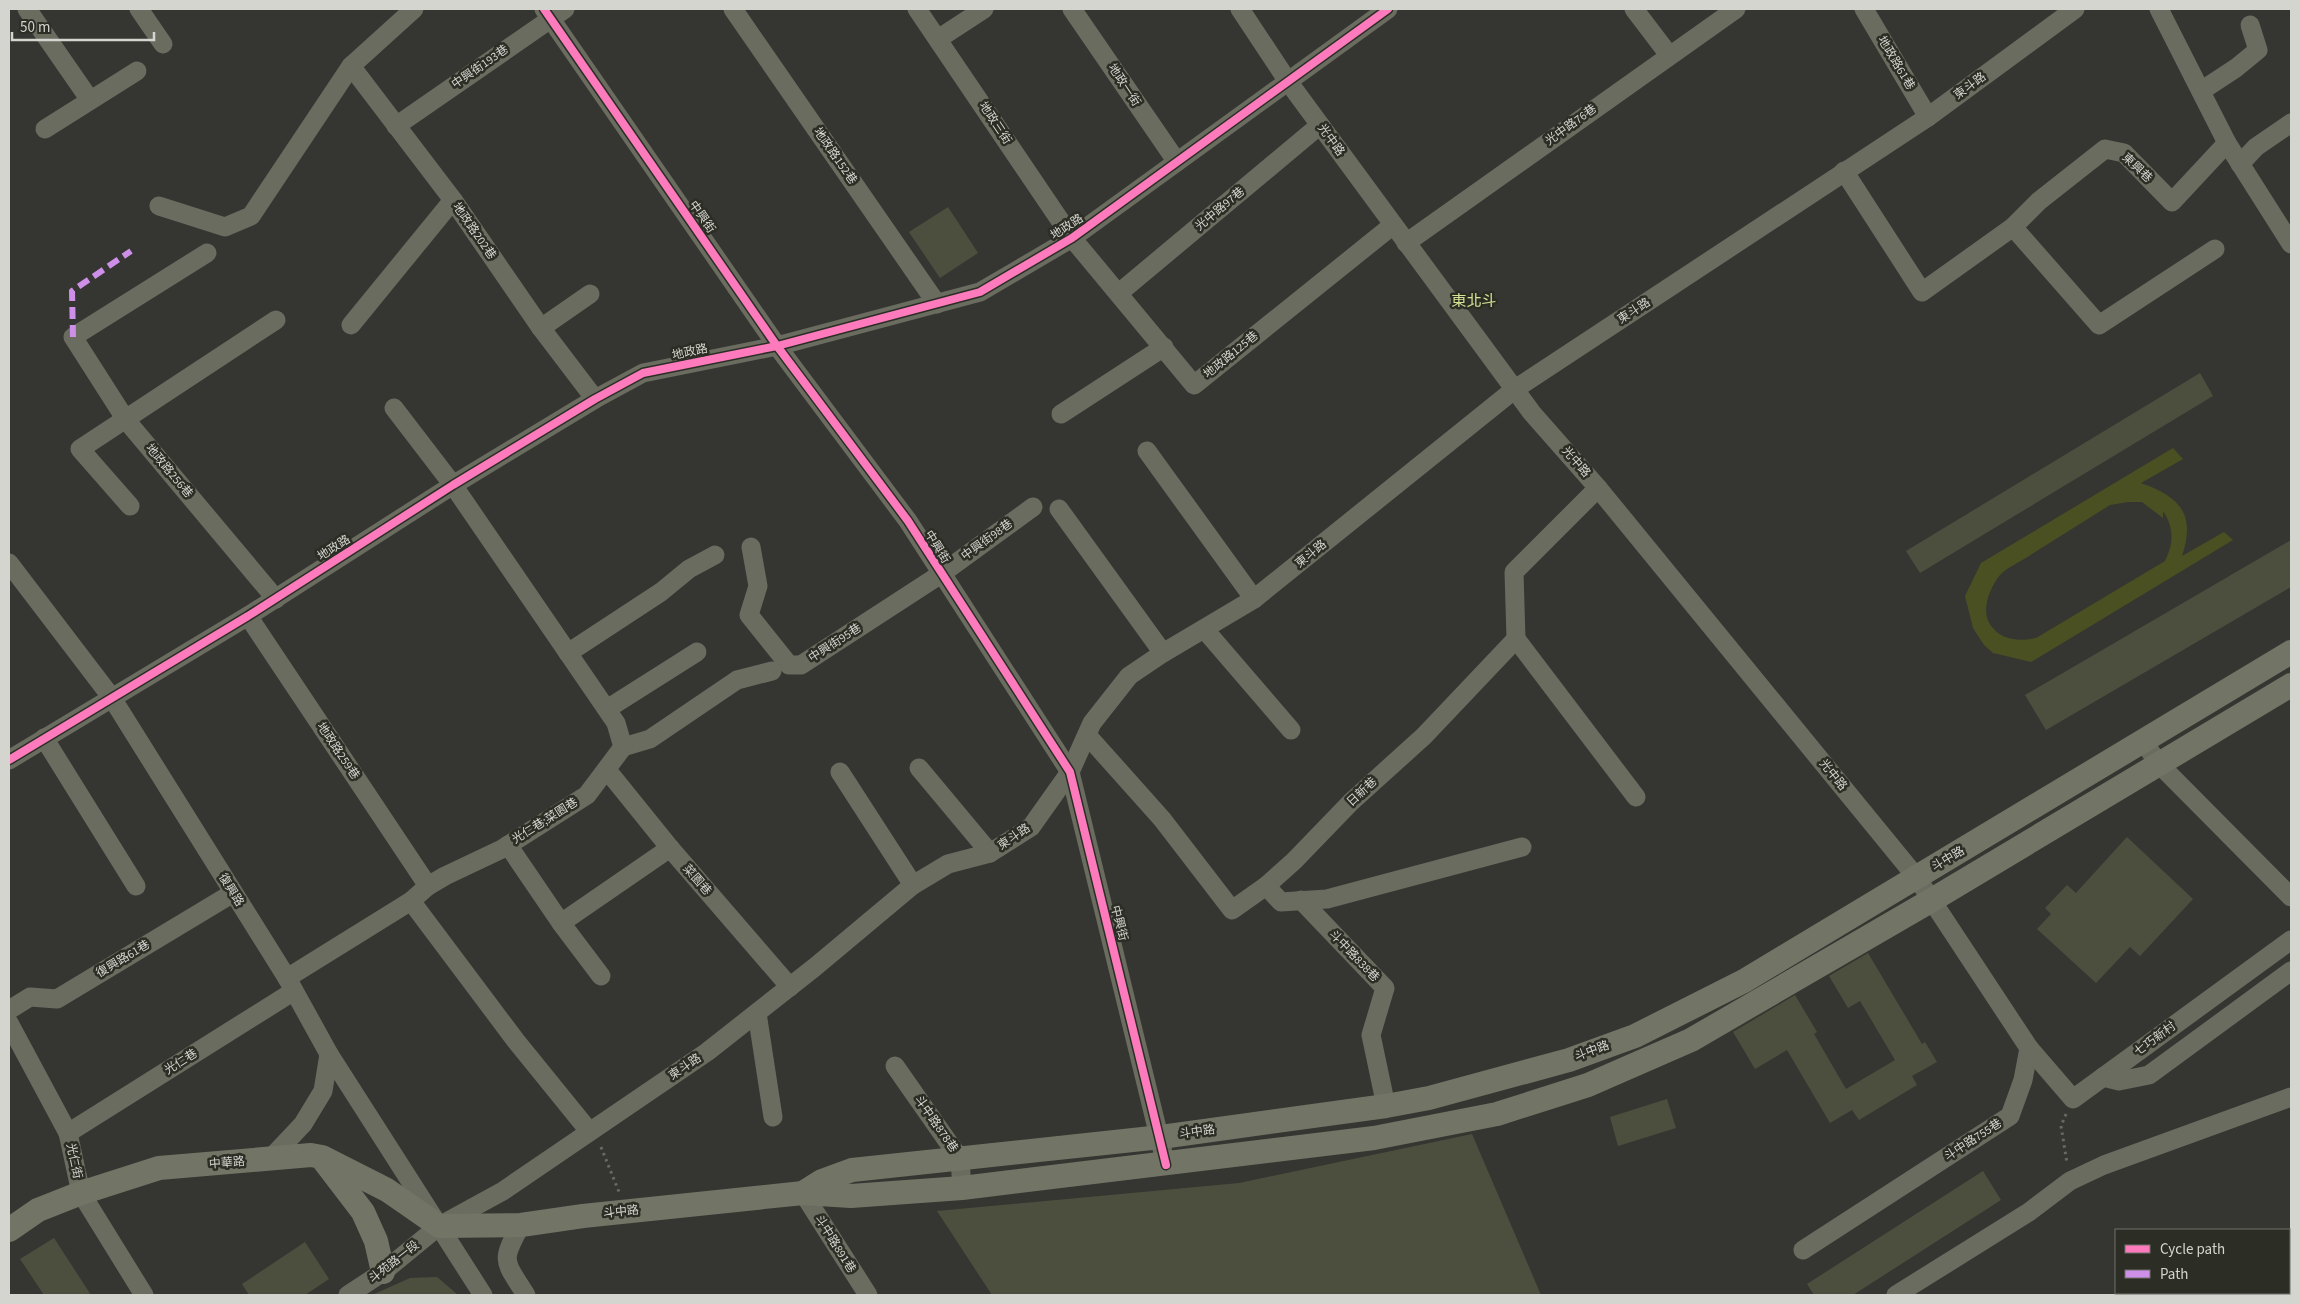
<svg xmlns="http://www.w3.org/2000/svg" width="2300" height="1304" font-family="'Source Sans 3','Noto Sans TC',sans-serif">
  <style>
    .park { fill: #4a5022; fill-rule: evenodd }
    .building { fill: #4d4f3e }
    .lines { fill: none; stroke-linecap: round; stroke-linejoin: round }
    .path { stroke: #686a61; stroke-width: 3; stroke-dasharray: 2.5 4; stroke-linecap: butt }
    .minor { stroke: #6a6c60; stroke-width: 19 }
    .major { stroke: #727566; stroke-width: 24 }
    .quiet { stroke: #ce8fe9; stroke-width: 6; stroke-dasharray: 12 6; stroke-linecap: butt }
    .cycleway-casing { stroke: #2c2e25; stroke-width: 11 }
    .cycleway { stroke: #fd7abc; stroke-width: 8 }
    .labels { text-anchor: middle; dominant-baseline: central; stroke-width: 5; stroke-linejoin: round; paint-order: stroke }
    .street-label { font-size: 12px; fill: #d4d5cf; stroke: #2c2e25 }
    .quarter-label { font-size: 15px; fill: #d6e295; stroke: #2c2e25 }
  </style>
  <rect width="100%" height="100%" fill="#353631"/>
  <path class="park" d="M2173,448L2183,459L2141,483C2180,497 2196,514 2182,556L2224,532L2233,540L2031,662L1993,653L1984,645L1973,628L1965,596L1981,563ZM2128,502H2142L2163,518V511C2174,528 2174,543 2165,561L2036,638C2021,641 2003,641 1993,628C1979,613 1989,589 2000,575C2006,568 2020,562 2029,556C2056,539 2083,522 2110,505Z"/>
  <g class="building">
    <path d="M948,207L978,253L940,278L909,232Z"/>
    <path d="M2200,373L2213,396L1920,573L1906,551Z"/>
    <path d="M2291,540V587L2046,730L2025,695Z"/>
    <path d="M2127,837L2193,899L2140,956L2130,947L2096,983L2037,929L2051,914L2045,908L2067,885L2076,893Z"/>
    <path d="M1868,953L1922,1044L1925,1042L1937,1062L1912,1076L1917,1085L1859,1120L1852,1110L1830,1123L1787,1050L1755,1069L1733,1032L1795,995L1817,1032L1814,1034L1846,1089L1895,1060L1860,1001L1848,1008L1829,976Z"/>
    <path d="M1667,1099L1676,1128L1618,1146L1610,1117Z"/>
    <path d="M1472,1134L1541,1295H992L937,1211L1239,1183Z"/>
    <path d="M1983,1171L2001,1200L1853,1295H1814L1807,1284Z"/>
    <path d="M54,1238L91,1295H44L20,1259Z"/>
    <path d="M305,1242L329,1279L305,1295H249L242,1284Z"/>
    <path d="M437,1277L458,1295H372L410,1278Z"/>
  </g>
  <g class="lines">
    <g class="path">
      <path d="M2066,1114L2061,1126L2067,1163"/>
      <path d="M601,1147L619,1192"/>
    </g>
    <g class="minor">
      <path d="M27,9L90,100"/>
      <path d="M139,9L163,44"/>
      <path d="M544,9L777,346L908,521L1070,772L1166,1165"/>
      <path d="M733,9L937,304"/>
      <path d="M917,9L1072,238L1194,385L1393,225"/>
      <path d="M1072,9L1177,162"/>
      <path d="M1240,9L1287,80L1532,413L1598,488L1917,878L2029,1048L2023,1080L2010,1116L1803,1250"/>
      <path d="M1634,9L1669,55"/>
      <path d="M1864,9L1928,117"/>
      <path d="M2159,9L2227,143L2291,244"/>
      <path d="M938,39L984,9"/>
      <path d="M351,66L453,200L541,328L595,399"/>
      <path d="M2201,91L2236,68L2258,50L2250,25"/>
      <path d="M396,126L565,9"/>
      <path d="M45,129L137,71"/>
      <path d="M2240,164L2256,147L2291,123"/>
      <path d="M1844,171L1922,292L2013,227L2039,201L2105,149L2124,153L2172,202L2227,143"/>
      <path d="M159,206L225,227L251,216L351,66L414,9"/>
      <path d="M2013,227L2099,325L2215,249"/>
      <path d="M1406,243L1736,9"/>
      <path d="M207,253L73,337L126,420L276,599"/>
      <path d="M1119,293L1320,125"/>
      <path d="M351,325L453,200"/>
      <path d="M541,328L590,294"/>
      <path d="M1061,414L1164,347"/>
      <path d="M1147,451L1254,599"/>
      <path d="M130,506L80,449L276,320"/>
      <path d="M1059,509L1163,653"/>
      <path d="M751,547L758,586L749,615L789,665H801L941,574L1033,507"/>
      <path d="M9,563L112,698L287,978L329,1054L483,1295"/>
      <path d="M248,616L428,886"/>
      <path d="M1205,630L1291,730"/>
      <path d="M1516,639L1636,797"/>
      <path d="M568,653L661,592L689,569L715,555"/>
      <path d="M607,709L697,652"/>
      <path d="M1087,735L1162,819L1232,910L1266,886L1294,861L1351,802L1424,736L1516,639L1514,572L1598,488"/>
      <path d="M44,738L136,886"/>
      <path d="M2143,741L2159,764L2291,897"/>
      <path d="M623,747L650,739L737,680L772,671"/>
      <path d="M9,760L248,616L453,485L595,399L643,373L777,346L980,292L1072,238L1388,9"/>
      <path d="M919,768L990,853"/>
      <path d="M607,770L670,848L790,987"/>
      <path d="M840,772L913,885"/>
      <path d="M508,845L561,923L670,848"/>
      <path d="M1266,886L1281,902L1327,899L1522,847"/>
      <path d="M1301,900L1385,988L1371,1035L1386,1106"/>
      <path d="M411,901L516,1041L589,1131"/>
      <path d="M561,923L601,976"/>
      <path d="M287,978L411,901L428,886L445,876L502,849L587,795L623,747L616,723L453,485L394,408"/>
      <path d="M9,1010L30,997L57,999L233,893"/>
      <path d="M757,1013L773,1117"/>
      <path d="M9,1023L68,1133L81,1193L144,1295"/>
      <path d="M2029,1048L2073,1099L2291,940"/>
      <path d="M895,1066L960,1159L962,1188"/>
      <path d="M2103,1077L2119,1081L2149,1075L2291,971"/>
      <path d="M68,1133L294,991"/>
      <path d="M270,1159L303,1124L323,1091L329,1054"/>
      <path d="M803,1193L868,1295"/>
      <path d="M521,1225C500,1262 504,1260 526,1295"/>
      <path d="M348,1295L383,1272L439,1226L503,1191L707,1052L815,967L913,885L948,864L990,853L1031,827L1070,772L1092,723L1129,676L1163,653L1254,599L1515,389L1928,117L2075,9"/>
      <path d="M1896,1295L2029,1212L2070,1181L2104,1165L2291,1097"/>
    </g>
    <g class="major">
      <path d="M324,1161L363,1212L376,1241L383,1272"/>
      <path d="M803,1193L822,1181L852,1170L1161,1137L1386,1106L1429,1098L1569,1060L1635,1036L1744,981L2291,652"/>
      <path d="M9,1230L38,1210L81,1193L159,1168L311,1155L322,1157L387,1190L439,1226L521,1225L583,1216L803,1193L851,1196L962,1188L1374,1138L1497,1114L1588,1085L1691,1040L1932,900L2291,685"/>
    </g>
    <path class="quiet" d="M73,337L72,291L131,251"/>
    <g class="cycleway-casing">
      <g id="cycleway">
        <path d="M544,9L777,346L908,521L1070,772L1166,1165"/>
        <path d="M9,760L248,616L453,485L595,399L643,373L777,346L980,292L1072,238L1388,9"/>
      </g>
    </g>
    <use href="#cycleway" class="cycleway"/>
  </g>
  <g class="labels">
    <g class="street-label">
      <text transform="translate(1896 63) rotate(59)">地政路61巷</text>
      <text transform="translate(480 67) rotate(-35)">中興街193巷</text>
      <text transform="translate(1124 85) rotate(56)">地政一街</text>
      <text transform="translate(1970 86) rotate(-36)">東斗路</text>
      <text transform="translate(995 123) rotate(56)">地政三街</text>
      <text transform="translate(1571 125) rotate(-36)">光中路76巷</text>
      <text transform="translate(1331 140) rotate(54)">光中路</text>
      <text transform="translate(835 156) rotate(55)">地政路152巷</text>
      <text transform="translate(2137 168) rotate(43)">東興巷</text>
      <text transform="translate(1220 209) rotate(-40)">光中路97巷</text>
      <text transform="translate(702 217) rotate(55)">中興街</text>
      <text transform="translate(1067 227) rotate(-33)">地政路</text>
      <text transform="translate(474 231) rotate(55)">地政路202巷</text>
      <text transform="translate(1634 311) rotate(-33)">東斗路</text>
      <text transform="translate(690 352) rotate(-12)">地政路</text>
      <text transform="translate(1231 355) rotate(-39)">地政路125巷</text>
      <text transform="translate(1576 462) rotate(49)">光中路</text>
      <text transform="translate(169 471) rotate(50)">地政路256巷</text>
      <text transform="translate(987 540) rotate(-36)">中興街98巷</text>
      <text transform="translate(937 547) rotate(58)">中興街</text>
      <text transform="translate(334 548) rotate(-33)">地政路</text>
      <text transform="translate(1311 554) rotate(-39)">東斗路</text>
      <text transform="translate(835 643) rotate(-33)">中興街95巷</text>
      <text transform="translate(338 751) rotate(56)">地政路259巷</text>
      <text transform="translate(1833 775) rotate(51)">光中路</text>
      <text transform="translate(1362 792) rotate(-43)">日新巷</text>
      <text transform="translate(545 821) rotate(-32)">光仁巷;菜園巷</text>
      <text transform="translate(1014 837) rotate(-34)">東斗路</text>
      <text transform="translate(1948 859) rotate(-31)">斗中路</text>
      <text transform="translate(697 880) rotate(49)">菜園巷</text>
      <text transform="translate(231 890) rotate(58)">復興路</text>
      <text transform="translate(1119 923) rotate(76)">中興街</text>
      <text transform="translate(1354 956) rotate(46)">斗中路838巷</text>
      <text transform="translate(123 959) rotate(-31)">復興路61巷</text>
      <text transform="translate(2155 1039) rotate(-36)">七巧新村</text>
      <text transform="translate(1592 1051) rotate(-20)">斗中路</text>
      <text transform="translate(181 1062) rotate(-32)">光仁巷</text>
      <text transform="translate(685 1067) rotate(-34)">東斗路</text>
      <text transform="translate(936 1124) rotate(55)">斗中路878巷</text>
      <text transform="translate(1197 1132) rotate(-8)">斗中路</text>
      <text transform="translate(1973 1140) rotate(-33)">斗中路755巷</text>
      <text transform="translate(74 1161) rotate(78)">光仁街</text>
      <text transform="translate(227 1163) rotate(-5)">中華路</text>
      <text transform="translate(621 1212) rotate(-6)">斗中路</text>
      <text transform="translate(835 1244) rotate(58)">斗中路891巷</text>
      <text transform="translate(394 1262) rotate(-38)">斗苑路一段</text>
    </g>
    <g class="quarter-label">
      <text x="1474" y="301">東北斗</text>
    </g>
  </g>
  <rect width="2300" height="1304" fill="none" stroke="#d4d5cf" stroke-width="20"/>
  <rect x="2115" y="1229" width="175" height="65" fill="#2c2e25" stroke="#6f7169"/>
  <rect x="2125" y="1245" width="25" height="8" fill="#fd7abc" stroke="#6f7169"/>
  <text x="2160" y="1254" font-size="15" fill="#d4d5cf">Cycle path</text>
  <rect x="2125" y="1270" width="25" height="8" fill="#ce8fe9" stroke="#6f7169"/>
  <text x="2160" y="1279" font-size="15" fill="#d4d5cf">Path</text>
  <path d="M12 32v8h142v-8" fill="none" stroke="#d4d5cf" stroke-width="2.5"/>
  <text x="20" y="32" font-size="15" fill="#d4d5cf" stroke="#2c2e25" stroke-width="4" paint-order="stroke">50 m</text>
</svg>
